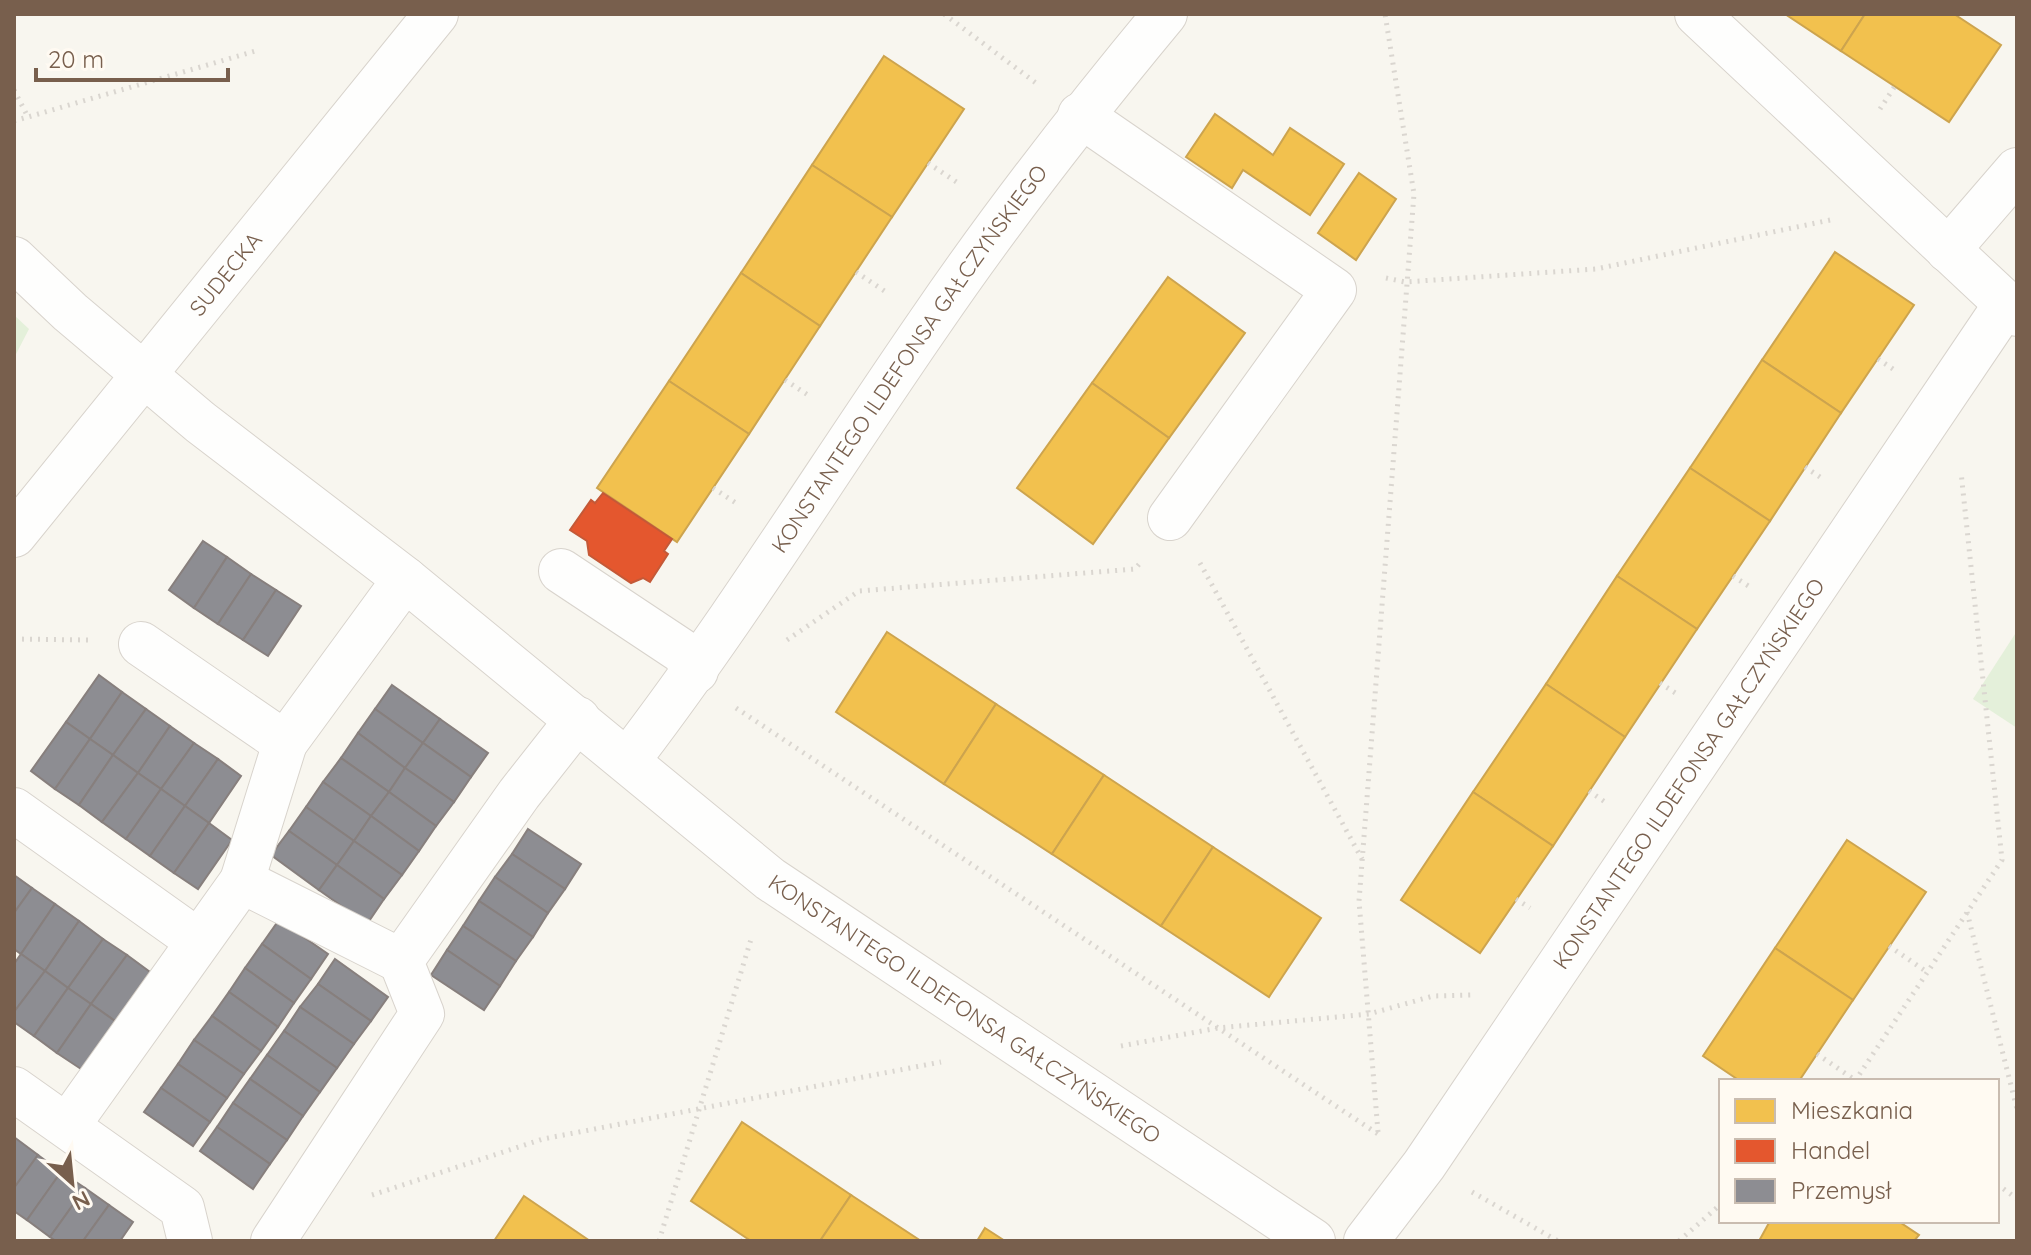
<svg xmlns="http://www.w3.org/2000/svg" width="2031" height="1255" font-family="Quicksand,sans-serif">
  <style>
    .green { fill: #e4f0da }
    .homes { fill: #f2c14e; stroke: #cda44e; stroke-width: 2 }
    .shops { fill: #e4572e; stroke: #c45937; stroke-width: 2 }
    .industry { fill: #8d8d92; stroke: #877f7d; stroke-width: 2 }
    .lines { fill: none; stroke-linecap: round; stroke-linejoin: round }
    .minor-casing { stroke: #d8d3cc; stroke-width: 46 }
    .path { stroke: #dad6d0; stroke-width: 5; stroke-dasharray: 2 6; stroke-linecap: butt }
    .minor { stroke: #fefefd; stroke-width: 44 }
    .labels { text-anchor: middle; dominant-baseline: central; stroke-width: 8; stroke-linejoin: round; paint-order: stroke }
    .street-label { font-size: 22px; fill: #785f4d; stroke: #fffaf2 }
  </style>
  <rect width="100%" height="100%" fill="#f8f6ef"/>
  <g class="green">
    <path d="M14,315L29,329L14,358Z"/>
    <path d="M2017,631V728L1973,699Z"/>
  </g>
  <g class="homes">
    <path d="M1785,14H1865L1841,51Z"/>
    <path d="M1865,14H1954L2001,45L1949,122L1841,51Z"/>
    <path d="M884,56L964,109L892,217L812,165Z"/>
    <path d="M1215,114L1273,155L1290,128L1344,164L1310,215L1243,170L1232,188L1186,157Z"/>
    <path d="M812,165L892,217L820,326L741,273Z"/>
    <path d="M1359,173L1396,199L1356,260L1318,233Z"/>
    <path d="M1835,252L1914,305L1841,413L1762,360Z"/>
    <path d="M741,273L820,326L749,434L669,381Z"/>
    <path d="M1168,277L1245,333L1169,438L1092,383Z"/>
    <path d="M1762,360L1841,413L1770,521L1690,468Z"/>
    <path d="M669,381L749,434L677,542L597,488Z"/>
    <path d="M1092,383L1169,438L1093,544L1017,488Z"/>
    <path d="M1690,468L1770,521L1697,629L1617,576Z"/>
    <path d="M1617,576L1697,629L1625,737L1546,684Z"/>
    <path d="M887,632L996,704L944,784L836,712Z"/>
    <path d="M1546,684L1625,737L1553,846L1473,792Z"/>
    <path d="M996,704L1104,775L1052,854L944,784Z"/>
    <path d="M1104,775L1213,847L1161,926L1052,854Z"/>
    <path d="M1473,792L1553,846L1480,953L1401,900Z"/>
    <path d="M1847,840L1926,892L1853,1000L1775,948Z"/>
    <path d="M1213,847L1321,918L1269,997L1161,926Z"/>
    <path d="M1775,948L1853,1000L1799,1081H1740L1703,1056Z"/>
    <path d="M742,1122L851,1195L820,1241H751L691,1201Z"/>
    <path d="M851,1195L921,1241H820Z"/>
    <path d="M524,1196L590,1241H494Z"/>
    <path d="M1770,1221H1898L1919,1235L1914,1241H1759Z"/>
    <path d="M985,1228L1005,1241H977Z"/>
  </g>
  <path class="shops" d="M603,493L672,539L664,551L668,554L650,582L643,578L631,583L589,555L587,541L570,530L591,500L595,503Z"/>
  <g class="industry">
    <path d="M203,541L227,557L194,608L169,590Z"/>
    <path d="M227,557L251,574L218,624L194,608Z"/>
    <path d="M251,574L276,590L243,640L218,624Z"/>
    <path d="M276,590L301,606L268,656L243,640Z"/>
    <path d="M99,675L122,692L90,739L66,722Z"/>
    <path d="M392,685L440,719L423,743L375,709Z"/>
    <path d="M122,692L146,709L113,755L90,739Z"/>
    <path d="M146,709L170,726L138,773L113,755Z"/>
    <path d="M375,709L423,743L405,768L358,733Z"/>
    <path d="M440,719L488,753L471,777L423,743Z"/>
    <path d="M66,722L90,739L55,789L31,771Z"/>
    <path d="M170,726L194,743L161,789L138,773Z"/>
    <path d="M358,733L405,768L389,792L341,758Z"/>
    <path d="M90,739L113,755L79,805L55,789Z"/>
    <path d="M194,743L218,759L185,806L161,789Z"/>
    <path d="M423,743L471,777L454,802L405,768Z"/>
    <path d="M113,755L138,773L102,822L79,805Z"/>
    <path d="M341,758L389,792L371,816L323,782Z"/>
    <path d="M218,759L241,776L209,823L185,806Z"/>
    <path d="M405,768L454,802L436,826L389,792Z"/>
    <path d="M138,773L161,789L126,839L102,822Z"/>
    <path d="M323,782L371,816L354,841L306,807Z"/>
    <path d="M161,789L185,806L150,856L126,839Z"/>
    <path d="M389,792L436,826L419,851L371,816Z"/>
    <path d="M185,806L209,823L174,873L150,856Z"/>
    <path d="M306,807L354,841L337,865L289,831Z"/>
    <path d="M371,816L419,851L402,875L354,841Z"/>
    <path d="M209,823L232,840L198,889L174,873Z"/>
    <path d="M528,829L581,864L565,889L512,854Z"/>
    <path d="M289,831L337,865L319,890L271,855Z"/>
    <path d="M354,841L402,875L384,899L337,865Z"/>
    <path d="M512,854L565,889L548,913L495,877Z"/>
    <path d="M337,865L384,899L367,924L319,890Z"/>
    <path d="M14,875L32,888L14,913Z"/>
    <path d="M495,877L548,913L533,937L479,901Z"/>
    <path d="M32,888L55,904L21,954L14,949V913Z"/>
    <path d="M479,901L533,937L516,961L463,926Z"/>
    <path d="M55,904L79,921L45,971L21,954Z"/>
    <path d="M279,920L328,954L311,979L262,944Z"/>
    <path d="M79,921L103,939L68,988L45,971Z"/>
    <path d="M463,926L516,961L500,986L447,950Z"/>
    <path d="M103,939L127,955L91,1004L68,988Z"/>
    <path d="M262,944L311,979L294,1003L245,968Z"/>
    <path d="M447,950L500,986L484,1010L431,975Z"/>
    <path d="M21,954L45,971L14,1012V964Z"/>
    <path d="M127,955L150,972L115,1021L91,1004Z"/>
    <path d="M335,959L388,997L371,1021L318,984Z"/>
    <path d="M245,968L294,1003L278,1027L229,992Z"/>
    <path d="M45,971L68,988L34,1036L14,1022V1012Z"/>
    <path d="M318,984L371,1021L354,1044L300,1007Z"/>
    <path d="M68,988L91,1004L57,1053L34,1036Z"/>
    <path d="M229,992L278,1027L261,1051L212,1016Z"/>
    <path d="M91,1004L115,1021L81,1069L57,1053Z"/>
    <path d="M300,1007L354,1044L337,1068L284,1031Z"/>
    <path d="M212,1016L261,1051L244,1074L194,1040Z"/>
    <path d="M284,1031L337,1068L320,1092L267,1055Z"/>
    <path d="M194,1040L244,1074L227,1098L178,1064Z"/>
    <path d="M267,1055L320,1092L303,1116L250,1079Z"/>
    <path d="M178,1064L227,1098L210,1122L161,1088Z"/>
    <path d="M250,1079L303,1116L287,1140L233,1103Z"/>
    <path d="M161,1088L210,1122L193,1146L144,1112Z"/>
    <path d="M233,1103L287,1140L270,1164L217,1127Z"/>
    <path d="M217,1127L270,1164L253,1189L200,1151Z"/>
    <path d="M14,1137L38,1155L14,1188Z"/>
    <path d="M38,1155L61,1172L27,1220L14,1211V1188Z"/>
    <path d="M61,1172L85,1188L50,1237L27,1220Z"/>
    <path d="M85,1188L109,1205L83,1241H56L50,1237Z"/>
    <path d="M109,1205L133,1222L120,1241H83Z"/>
  </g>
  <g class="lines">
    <g class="minor-casing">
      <g id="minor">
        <path d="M1697,14L2017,314"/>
        <path d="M1080,115L1334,290L1170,518"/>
        <path d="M1948,250L2017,170"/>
        <path id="s1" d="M14,259L70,312L200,422L405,579L770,879L1313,1241"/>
        <path id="s2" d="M14,535L436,14"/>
        <path d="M561,571L683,652L696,671"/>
        <path d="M141,644L285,743L405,579"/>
        <path id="s3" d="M628,760C736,619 829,468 930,322C1003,215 1082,114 1165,14"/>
        <path d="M14,810L198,941"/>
        <path d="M242,881L285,743"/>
        <path d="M14,1089L182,1208L190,1241"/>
        <path d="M68,1125L242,881L401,961"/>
        <path d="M273,1241L422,1014L401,961L519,794L578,719"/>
        <path id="s4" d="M1366,1241L1424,1165L2006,304"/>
      </g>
    </g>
    <g class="path">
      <path d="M944,14L1036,83"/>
      <path d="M14,90L28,117"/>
      <path d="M1880,109L1895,86"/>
      <path d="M14,121L259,50"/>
      <path d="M928,163L961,185"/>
      <path d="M856,272L886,292"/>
      <path d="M1386,278L1405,282L1596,269L1835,219"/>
      <path d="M1878,359L1896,371"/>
      <path d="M785,380L811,397"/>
      <path d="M1805,467L1823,479"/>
      <path d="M713,488L739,505"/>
      <path d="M1200,563L1362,859"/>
      <path d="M1733,576L1750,587"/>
      <path d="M14,639L89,640"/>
      <path d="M787,640L859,591L1135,569L1141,562"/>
      <path d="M1660,683L1677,694"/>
      <path d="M736,708L1378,1134"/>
      <path d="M1589,791L1605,802"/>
      <path d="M1516,899L1530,908"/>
      <path d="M1967,912L2017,1109"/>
      <path d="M1889,946L1927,972"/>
      <path d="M1121,1046L1218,1028L1369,1014L1433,996L1471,995"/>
      <path d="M1817,1054L1855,1080"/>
      <path d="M1855,1081L2002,860L1961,472"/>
      <path d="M1378,1132L1359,901L1414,194L1385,14"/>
      <path d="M1997,1184L2017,1199"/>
      <path d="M1472,1192L1558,1241"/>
      <path d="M372,1195L543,1139L941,1062"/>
      <path d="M659,1241L752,936"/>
      <path d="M742,1241L745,1237"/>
      <path d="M1679,1241L1721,1204"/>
    </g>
    <use href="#minor" class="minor"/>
  </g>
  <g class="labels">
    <g class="street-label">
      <text stroke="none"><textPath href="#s2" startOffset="336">SUDECKA</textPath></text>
      <text stroke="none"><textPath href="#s3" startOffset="490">KONSTANTEGO ILDEFONSA GAŁCZYŃSKIEGO</textPath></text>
      <text stroke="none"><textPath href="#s4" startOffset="568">KONSTANTEGO ILDEFONSA GAŁCZYŃSKIEGO</textPath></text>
      <text stroke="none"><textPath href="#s1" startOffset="1212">KONSTANTEGO ILDEFONSA GAŁCZYŃSKIEGO</textPath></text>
    </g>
  </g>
  <rect width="2031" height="1255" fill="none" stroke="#785f4d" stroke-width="32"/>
  <rect x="1719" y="1079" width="280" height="144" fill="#fffaf2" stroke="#c9bcb0" stroke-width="2"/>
  <rect x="1735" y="1099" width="40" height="24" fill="#f2c14e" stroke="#c9bcb0" stroke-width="2"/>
  <text x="1791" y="1119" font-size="24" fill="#785f4d">Mieszkania</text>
  <rect x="1735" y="1139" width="40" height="24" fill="#e4572e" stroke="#c9bcb0" stroke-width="2"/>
  <text x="1791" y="1159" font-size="24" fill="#785f4d">Handel</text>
  <rect x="1735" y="1179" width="40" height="24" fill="#8d8d92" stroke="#c9bcb0" stroke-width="2"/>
  <text x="1791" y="1199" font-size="24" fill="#785f4d">Przemysł</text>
  <g transform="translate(72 1183) rotate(153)" stroke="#fffaf2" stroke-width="6" paint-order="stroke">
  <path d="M0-6L14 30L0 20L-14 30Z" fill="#785f4d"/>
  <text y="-12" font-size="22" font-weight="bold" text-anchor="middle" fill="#785f4d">N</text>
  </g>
  <path d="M36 68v12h192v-12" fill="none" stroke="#785f4d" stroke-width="4"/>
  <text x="48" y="68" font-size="24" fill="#785f4d" stroke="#fffaf2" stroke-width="6" paint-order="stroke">20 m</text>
</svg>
